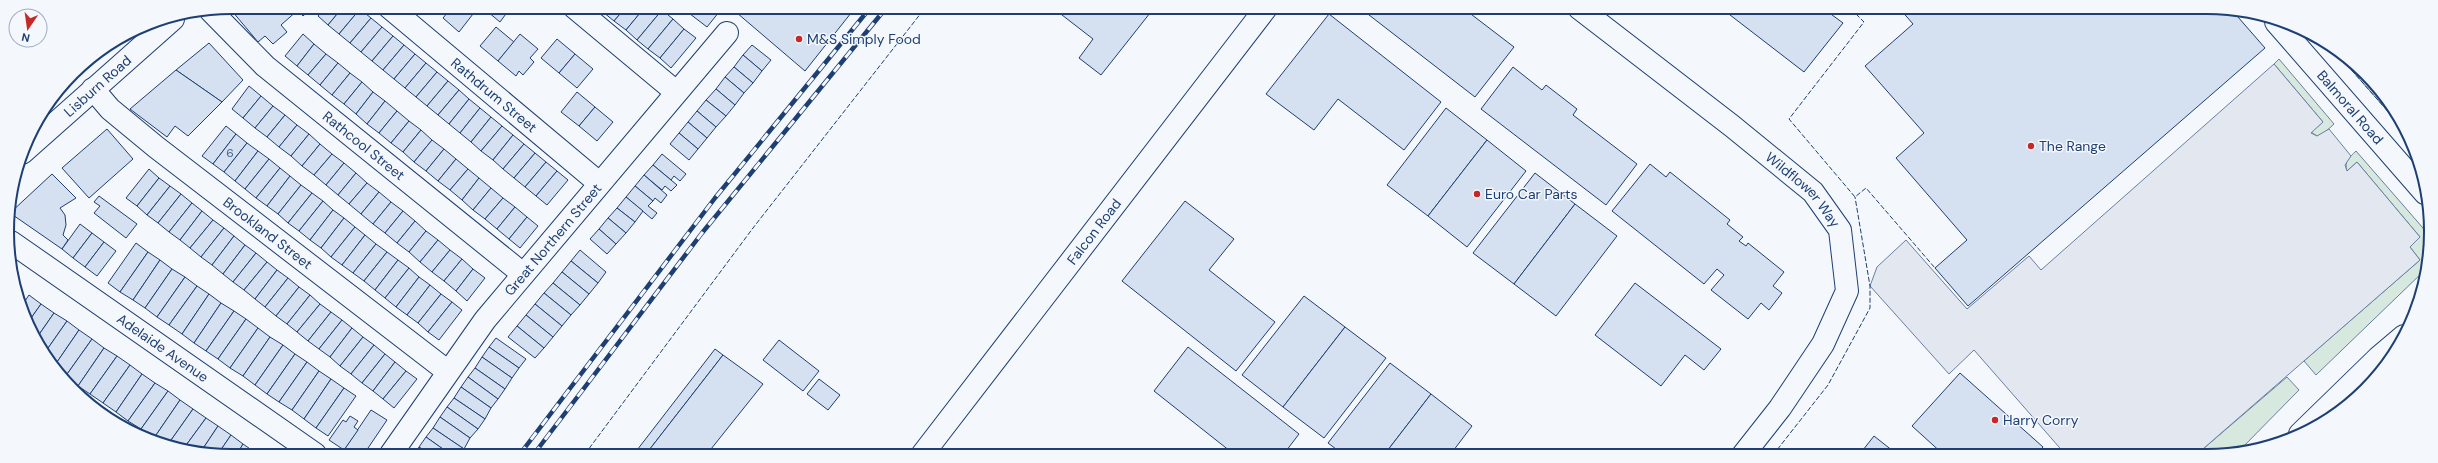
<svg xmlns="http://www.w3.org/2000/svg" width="2438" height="463" font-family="'DM Sans',sans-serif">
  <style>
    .green { fill: #d7e8df; stroke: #687fa3 }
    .parking { fill: #e3e8f0; stroke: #687fa3 }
    .building { fill: #d5e0f0; stroke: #1d3f73 }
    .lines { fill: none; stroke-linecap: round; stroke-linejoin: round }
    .minor-casing { stroke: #1d3f73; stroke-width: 24 }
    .major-casing { stroke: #1d3f73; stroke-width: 24 }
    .minor { stroke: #f4f7fb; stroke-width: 22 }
    .major { stroke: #f4f7fb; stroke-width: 22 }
    .rail-casing { stroke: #1d3f73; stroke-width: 4.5 }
    .rail { stroke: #f4f7fb; stroke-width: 3; stroke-dasharray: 9; stroke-linecap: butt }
    .fence { stroke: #1d3f73; stroke-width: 1; stroke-dasharray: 5 2; stroke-linecap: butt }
    .poi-dot { fill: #c62828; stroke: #f4f7fb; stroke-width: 1.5 }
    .labels { text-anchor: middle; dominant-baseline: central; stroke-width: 3; stroke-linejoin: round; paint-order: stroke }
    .number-label { font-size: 12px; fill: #4b6792 }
    .poi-label { font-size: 14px; fill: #1d3f73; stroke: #f4f7fb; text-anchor: start }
    .street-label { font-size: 14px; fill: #1d3f73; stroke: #f4f7fb }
    .rim { fill: none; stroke: #1d3f73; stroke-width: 2 }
  </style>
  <rect width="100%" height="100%" fill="#f4f7fb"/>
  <g class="green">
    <path d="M2279,59L2334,124L2322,135L2317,136L2311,132L2323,122L2274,64Z"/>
    <path d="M2356,151L2423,228L2428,242L2429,256L2425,270L2316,375L2304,361L2420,260L2410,247L2420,237L2357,162L2347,171C2344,161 2349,158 2356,151Z"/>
    <path d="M2287,377L2299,390L2239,451L2221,456L2196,455Z"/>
  </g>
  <g class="parking">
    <path d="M2333,49L2384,95L2399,124Z"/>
    <path d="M2274,64L2323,122L2311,133L2317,136L2329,129L2351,156L2345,165L2347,171L2357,162L2420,237L2410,247L2420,260L2196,455H2136L2131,450L2124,455H2066L1974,350L1949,374L1870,286L1877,267L1906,240L1967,309L2029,256L2041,270Z"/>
  </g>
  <g class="building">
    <path d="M236,7H313L303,16L298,10L281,25L287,32L273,44L265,36L258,42L232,11Z"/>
    <path d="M325,7H343L328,25L318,16Z"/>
    <path d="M343,7L360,9L339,34L328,25Z"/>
    <path d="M452,7H465L473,14L459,32L443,18Z"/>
    <path d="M482,7H511L500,22Z"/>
    <path d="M606,7H626L614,21L603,12Z"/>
    <path d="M626,7H645L626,30L614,21Z"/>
    <path d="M645,7H659L662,10L637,40L626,30Z"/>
    <path d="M681,7H723L707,27Z"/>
    <path d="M730,7L855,8L805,71Z"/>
    <path d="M1053,8H1154L1101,75L1079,58L1093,39Z"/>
    <path d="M1360,8H1463L1514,47L1475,97Z"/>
    <path d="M1721,8L1824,9L1843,23L1804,72Z"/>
    <path d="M360,9L371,18L350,43L339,34Z"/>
    <path d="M1900,9H2231L2265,48L1968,306L1935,268L1967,240L1896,158L1924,133L1865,66L1913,24Z"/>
    <path d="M662,10L673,19L648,49L637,40Z"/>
    <path d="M1329,14L1441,102L1404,150L1338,99L1314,130L1266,94Z"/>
    <path d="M371,18L382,27L361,52L350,43Z"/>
    <path d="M673,19L684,29L660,58L648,49Z"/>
    <path d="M382,27L393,36L372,61L361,52Z"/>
    <path d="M496,27L514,42L498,61L480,46Z"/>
    <path d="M684,29L696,38L671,68L660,58Z"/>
    <path d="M303,34L314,44L297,66L285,56Z"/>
    <path d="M520,34L538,49L530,58L534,62L523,75L519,71L516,76L498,61Z"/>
    <path d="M393,36L404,45L383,70L372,61Z"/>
    <path d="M557,39L575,54L559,73L541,58Z"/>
    <path d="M209,43L243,80L222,102L176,70Z"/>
    <path d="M314,44L326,54L308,75L297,66Z"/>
    <path d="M404,45L415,54L394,79L383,70Z"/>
    <path d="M752,45L771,60L762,71L743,55Z"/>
    <path d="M326,54L338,63L320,85L308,75Z"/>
    <path d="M415,54L426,63L405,88L394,79Z"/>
    <path d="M575,54L593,69L577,88L559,73Z"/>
    <path d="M743,55L762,71L753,83L734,67Z"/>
    <path d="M338,63L350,73L332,95L320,85Z"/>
    <path d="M426,63L437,72L416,97L405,88Z"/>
    <path d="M734,67L753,83L744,93L725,77Z"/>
    <path d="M1513,67L1542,90L1546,85L1577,109L1573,115L1637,164L1606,205L1481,109Z"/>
    <path d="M176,70L222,102L188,136L175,126L167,137L130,109Z"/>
    <path d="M437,72L448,81L427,106L416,97Z"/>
    <path d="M350,73L362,82L344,104L332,95Z"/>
    <path d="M725,77L744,93L735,105L716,89Z"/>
    <path d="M448,81L459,90L438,115L427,106Z"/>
    <path d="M362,82L373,92L356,114L344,104Z"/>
    <path d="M249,86L261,96L243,118L232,109Z"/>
    <path d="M716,89L735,105L726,116L706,100Z"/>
    <path d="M459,90L469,99L449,124L438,115Z"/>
    <path d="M373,92L385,101L367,124L356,114Z"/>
    <path d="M577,92L595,107L579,126L561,112Z"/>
    <path d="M261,96L273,106L255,128L243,118Z"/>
    <path d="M469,99L480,108L460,133L449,124Z"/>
    <path d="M706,100L726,116L716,127L697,111Z"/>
    <path d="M385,101L397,111L379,133L367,124Z"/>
    <path d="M273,106L285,115L267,137L255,128Z"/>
    <path d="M595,107L613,122L597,141L579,126Z"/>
    <path d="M480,108L491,117L471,142L460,133Z"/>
    <path d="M1446,108L1487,140L1428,216L1387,185Z"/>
    <path d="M397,111L409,121L391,143L379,133Z"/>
    <path d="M697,111L716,127L707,138L688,122Z"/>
    <path d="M285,115L297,125L279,147L267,137Z"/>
    <path d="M491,117L502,126L481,151L471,142Z"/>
    <path d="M409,121L421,130L403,152L391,143Z"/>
    <path d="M688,122L707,138L698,149L679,133Z"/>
    <path d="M297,125L309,134L291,156L279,147Z"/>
    <path d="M226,126L236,134L213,164L202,156Z"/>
    <path d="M502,126L513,135L493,160L481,151Z"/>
    <path d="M107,129L133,159L89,198L62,168Z"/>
    <path d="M421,130L432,140L414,162L403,152Z"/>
    <path d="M679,133L698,149L689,160L670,144Z"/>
    <path d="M236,134L247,143L224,172L213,164Z"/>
    <path d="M309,134L320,144L302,166L291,156Z"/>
    <path d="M513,135L524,144L503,169L493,160Z"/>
    <path d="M432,140L444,149L426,171L414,162Z"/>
    <path d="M1487,140L1526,171L1467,247L1428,216Z"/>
    <path d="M247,143L258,151L235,181L224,172Z"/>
    <path d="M320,144L332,154L314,175L302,166Z"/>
    <path d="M524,144L535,153L514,178L503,169Z"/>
    <path d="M444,149L456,159L438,181L426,171Z"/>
    <path d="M258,151L269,159L245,189L235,181Z"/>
    <path d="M535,153L546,162L525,187L514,178Z"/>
    <path d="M332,154L344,163L326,185L314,175Z"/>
    <path d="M662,154L686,174L680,181L674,176L671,180L653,165Z"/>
    <path d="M269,159L280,168L256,198L245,189Z"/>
    <path d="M456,159L468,169L450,190L438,181Z"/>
    <path d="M546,162L557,171L536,196L525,187Z"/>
    <path d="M344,163L356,173L338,195L326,185Z"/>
    <path d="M1650,164L1666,177L1670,172L1730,220L1727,224L1743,237L1739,241L1746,246L1748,243L1784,272L1773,286L1782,293L1769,310L1761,303L1748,319L1711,290L1724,275L1717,269L1704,284L1612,211Z"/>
    <path d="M653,165L677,185L671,191L665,186L662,190L644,175Z"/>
    <path d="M280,168L290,176L267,206L256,198Z"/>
    <path d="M149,169L159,178L137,206L126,198Z"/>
    <path d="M468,169L479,178L462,200L450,190Z"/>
    <path d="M557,171L568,180L547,205L536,196Z"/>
    <path d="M356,173L367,183L349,204L338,195Z"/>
    <path d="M1535,173L1575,204L1514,284L1473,253Z"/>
    <path d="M52,174L76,198L60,208L65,215L66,225L63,235L68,240L62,249L10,213Z"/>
    <path d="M644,175L667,195L661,203L655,198L653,201L635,186Z"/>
    <path d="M290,176L301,185L278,214L267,206Z"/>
    <path d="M159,178L170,186L147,215L137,206Z"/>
    <path d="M479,178L491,188L473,210L462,200Z"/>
    <path d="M367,183L379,192L361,214L349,204Z"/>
    <path d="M301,185L312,193L288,223L278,214Z"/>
    <path d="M170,186L181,194L158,223L147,215Z"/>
    <path d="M635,186L653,201L648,206L657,213L652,219L626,197Z"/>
    <path d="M491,188L503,198L485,219L473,210Z"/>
    <path d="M379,192L391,202L373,224L361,214Z"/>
    <path d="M312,193L323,201L299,231L288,223Z"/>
    <path d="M181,194L192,203L169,232L158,223Z"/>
    <path d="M99,196L137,224L126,238L94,213L100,206L94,202Z"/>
    <path d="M626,197L643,211L635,222L617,208Z"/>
    <path d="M503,198L515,207L497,229L485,219Z"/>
    <path d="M323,201L333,210L310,240L299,231Z"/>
    <path d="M1185,201L1234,239L1209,270L1275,322L1236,371L1122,281Z"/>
    <path d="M391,202L403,211L385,233L373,224Z"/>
    <path d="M192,203L202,211L180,240L169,232Z"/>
    <path d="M1575,204L1617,236L1556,316L1514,284Z"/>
    <path d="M515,207L527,217L509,239L497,229Z"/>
    <path d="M617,208L635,222L626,233L608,218Z"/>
    <path d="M333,210L344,218L321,248L310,240Z"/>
    <path d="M202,211L213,220L190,248L180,240Z"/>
    <path d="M403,211L415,221L397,243L385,233Z"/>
    <path d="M527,217L538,226L520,248L509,239Z"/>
    <path d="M344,218L355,227L331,257L321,248Z"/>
    <path d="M608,218L626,233L616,244L599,229Z"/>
    <path d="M213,220L224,228L201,257L190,248Z"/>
    <path d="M415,221L426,231L409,252L397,243Z"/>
    <path d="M80,224L92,233L73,258L62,249Z"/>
    <path d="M355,227L365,235L342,265L331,257Z"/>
    <path d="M224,228L234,236L212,265L201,257Z"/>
    <path d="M599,229L616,244L607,254L590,239Z"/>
    <path d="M426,231L438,240L420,262L409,252Z"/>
    <path d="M92,233L104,242L85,267L73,258Z"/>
    <path d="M365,235L376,244L353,273L342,265Z"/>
    <path d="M234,236L245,245L223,274L212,265Z"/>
    <path d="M438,240L450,250L432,272L420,262Z"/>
    <path d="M104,242L116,251L97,276L85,267Z"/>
    <path d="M136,243L148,252L120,292L108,283Z"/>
    <path d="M376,244L387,252L364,281L353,273Z"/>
    <path d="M245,245L256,253L233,282L223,274Z"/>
    <path d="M450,250L462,259L444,281L432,272Z"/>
    <path d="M580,250L606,272L598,283L571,261Z"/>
    <path d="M148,252L160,260L133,300L120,292Z"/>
    <path d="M387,252L398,260L375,290L364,281Z"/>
    <path d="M256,253L267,262L244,290L233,282Z"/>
    <path d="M462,259L473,269L456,291L444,281Z"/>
    <path d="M160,260L172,269L145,308L133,300Z"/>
    <path d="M398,260L409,268L385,298L375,290Z"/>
    <path d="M571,261L598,283L589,294L562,272Z"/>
    <path d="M267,262L277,270L255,299L244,290Z"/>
    <path d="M409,268L419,277L396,307L385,298Z"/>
    <path d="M172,269L185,277L157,317L145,308Z"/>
    <path d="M473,269L485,278L467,301L456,291Z"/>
    <path d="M277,270L288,278L265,307L255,299Z"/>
    <path d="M562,272L589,294L580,305L553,283Z"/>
    <path d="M185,277L197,286L169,325L157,317Z"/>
    <path d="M419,277L430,285L407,315L396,307Z"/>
    <path d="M288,278L299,287L276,316L265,307Z"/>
    <path d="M553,283L580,305L571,315L544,293Z"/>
    <path d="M1635,283L1721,349L1704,370L1685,355L1661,386L1595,335Z"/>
    <path d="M430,285L441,294L418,323L407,315Z"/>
    <path d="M197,286L209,294L182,334L169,325Z"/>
    <path d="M299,287L310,295L287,324L276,316Z"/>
    <path d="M544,293L571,315L562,326L535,304Z"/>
    <path d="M209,294L221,303L194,343L182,334Z"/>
    <path d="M441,294L452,302L428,332L418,323Z"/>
    <path d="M29,295L41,304L29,321L21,307Z"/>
    <path d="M310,295L320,304L297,332L287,324Z"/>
    <path d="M1304,296L1345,327L1283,407L1242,375Z"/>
    <path d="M452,302L462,310L439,340L428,332Z"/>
    <path d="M221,303L234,311L206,351L194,343Z"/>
    <path d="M41,304L54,313L38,336L29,321Z"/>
    <path d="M320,304L331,312L308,341L297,332Z"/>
    <path d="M535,304L562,326L553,337L526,315Z"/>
    <path d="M234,311L246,319L218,359L206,351Z"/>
    <path d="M331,312L342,320L319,349L308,341Z"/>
    <path d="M54,313L67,321L46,351L38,336Z"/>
    <path d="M526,315L553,337L544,348L517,326Z"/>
    <path d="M246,319L258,328L230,368L218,359Z"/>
    <path d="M342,320L352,328L330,357L319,349Z"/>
    <path d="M67,321L79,330L55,365L46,351Z"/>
    <path d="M517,326L544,348L535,358L508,337Z"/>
    <path d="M1345,327L1386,358L1324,438L1283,407Z"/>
    <path d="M258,328L270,337L243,376L230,368Z"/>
    <path d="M352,328L363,337L340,366L330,357Z"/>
    <path d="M79,330L92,339L65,377L59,372L55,365Z"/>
    <path d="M270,337L283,345L255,385L243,376Z"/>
    <path d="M363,337L374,345L351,374L340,366Z"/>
    <path d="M496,338L526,359L519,368L489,347Z"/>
    <path d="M92,339L104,348L78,386L65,377Z"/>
    <path d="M779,340L819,371L803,391L763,360Z"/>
    <path d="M283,345L295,354L267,394L255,385Z"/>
    <path d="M374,345L385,354L362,383L351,374Z"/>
    <path d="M489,347L519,368L512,378L482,357Z"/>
    <path d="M1188,347L1299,434L1283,455H1235L1154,391Z"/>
    <path d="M104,348L117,356L90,394L78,386Z"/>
    <path d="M715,349L723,355L646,454H634Z"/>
    <path d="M295,354L307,362L279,402L267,394Z"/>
    <path d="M385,354L395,362L373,391L362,383Z"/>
    <path d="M723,355L763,384L707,454H646Z"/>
    <path d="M117,356L130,365L103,403L90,394Z"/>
    <path d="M482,357L512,378L505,389L475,368Z"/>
    <path d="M307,362L319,371L292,410L279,402Z"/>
    <path d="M395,362L406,371L383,399L373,391Z"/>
    <path d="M1390,363L1431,394L1384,455H1344L1328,443Z"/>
    <path d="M130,365L142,374L116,412L103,403Z"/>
    <path d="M475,368L505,389L498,399L468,377Z"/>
    <path d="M319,371L331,379L304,419L292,410Z"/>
    <path d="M406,371L417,379L394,408L383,399Z"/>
    <path d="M1960,373L2043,447L2036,455H1944L1912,426Z"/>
    <path d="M142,374L155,383L128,421L116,412Z"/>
    <path d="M468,377L498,399L491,408L461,387Z"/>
    <path d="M331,379L344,388L316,428L304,419Z"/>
    <path d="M819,379L840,395L828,410L807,394Z"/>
    <path d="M155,383L168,391L141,429L128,421Z"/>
    <path d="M461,387L491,408L485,419L454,398Z"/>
    <path d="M344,388L356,396L328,436L316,428Z"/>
    <path d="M168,391L180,400L154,438L141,429Z"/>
    <path d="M1431,394L1472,426L1450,455H1384Z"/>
    <path d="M454,398L485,419L478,429L447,407Z"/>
    <path d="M180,400L193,409L169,443L154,438Z"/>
    <path d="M447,407L478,429L470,438L440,417Z"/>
    <path d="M193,409L206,418L184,448L169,443Z"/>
    <path d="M371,410L387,420L364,454H350L344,450Z"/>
    <path d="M350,416L358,421L354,427L358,430L344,450L329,440L343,420L346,422Z"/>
    <path d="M440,417L470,438L464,449L433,428Z"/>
    <path d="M206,418L218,426L200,453L184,448Z"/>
    <path d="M218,426L231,435L218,454L200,453Z"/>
    <path d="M433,428L464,449L460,454H450L426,437Z"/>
    <path d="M231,435L243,444L237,454H218Z"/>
    <path d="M1874,436L1898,455H1859Z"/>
    <path d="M426,437L450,454H429L419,447Z"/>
    <path d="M243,444L256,453L255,454H237Z"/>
    <path d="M419,447L429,454H415Z"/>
  </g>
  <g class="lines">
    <g class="minor-casing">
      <g id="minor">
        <path id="s1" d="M389,7L599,183"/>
        <path d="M574,7L676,92"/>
        <path id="s2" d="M1579,8L1732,126L1813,192L1840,230L1847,291L1823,344L1780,408L1743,455"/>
        <path id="s3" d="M211,11L265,66L523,274"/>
        <path id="s4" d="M2276,22L2425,193"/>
        <path id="s5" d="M93,89L110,109L156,147L447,371"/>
        <path id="s6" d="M11,242L315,454"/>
        <path d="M2300,434L2378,358L2404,336"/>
        <path id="s7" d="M391,454L485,320L727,33"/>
        <path id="s8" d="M922,455L1266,8"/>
      </g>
    </g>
    <g class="major-casing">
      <g id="major">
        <path id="s9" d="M22,153L173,19"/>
      </g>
    </g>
    <use href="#minor" class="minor"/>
    <use href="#major" class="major"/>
    <g class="rail-casing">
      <g id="rail">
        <path d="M520,454L715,198L870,8"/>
        <path d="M534,454L702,233L886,8"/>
      </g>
    </g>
    <use href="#rail" class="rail"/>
    <g class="fence">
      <path d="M1851,9L1864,22L1789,119L1855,197L1866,188L1935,268"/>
      <path d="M2333,49L2399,124"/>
      <path d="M585,454L753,228L925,8"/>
      <path d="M1773,455L1828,385L1870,308V286L1855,197"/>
    </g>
  </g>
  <g class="poi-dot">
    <circle cx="799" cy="39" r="4"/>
    <circle cx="2031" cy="146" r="4"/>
    <circle cx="1477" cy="194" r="4"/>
    <circle cx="1995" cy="420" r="4"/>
  </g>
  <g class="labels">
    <g class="number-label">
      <text x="230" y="153">6</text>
    </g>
    <g class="poi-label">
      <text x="807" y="39">M&amp;S Simply Food</text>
      <text x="2039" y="146">The Range</text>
      <text x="1485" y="194">Euro Car Parts</text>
      <text x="2003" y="420">Harry Corry</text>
    </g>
    <g class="street-label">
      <text stroke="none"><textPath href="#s9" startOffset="101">Lisburn Road</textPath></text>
      <text stroke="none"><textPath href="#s1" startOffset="137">Rathdrum Street</textPath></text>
      <text stroke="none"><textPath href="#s4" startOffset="113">Balmoral Road</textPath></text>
      <text stroke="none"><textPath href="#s3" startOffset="204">Rathcool Street</textPath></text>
      <text stroke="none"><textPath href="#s2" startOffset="289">Wildflower Way</textPath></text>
      <text stroke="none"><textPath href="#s8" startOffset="282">Falcon Road</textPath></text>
      <text stroke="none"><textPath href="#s5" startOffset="227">Brookland Street</textPath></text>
      <text stroke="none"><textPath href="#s7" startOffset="269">Great Northern Street</textPath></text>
      <text stroke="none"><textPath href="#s6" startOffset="185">Adelaide Avenue</textPath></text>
    </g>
  </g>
  <path d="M0 0H2438V463H0ZM231 14H2207A217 217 0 0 1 2424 231V232A217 217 0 0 1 2207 449H231A217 217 0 0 1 14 232V231A217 217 0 0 1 231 14Z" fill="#f4f7fb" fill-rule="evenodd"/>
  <path class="rim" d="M231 14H2207A217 217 0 0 1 2424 231V232A217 217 0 0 1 2207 449H231A217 217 0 0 1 14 232V231A217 217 0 0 1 231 14Z"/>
  <g transform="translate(28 28) rotate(193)"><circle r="19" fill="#f4f7fb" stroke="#9eadc5"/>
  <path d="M0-3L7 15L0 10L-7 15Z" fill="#c62828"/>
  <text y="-6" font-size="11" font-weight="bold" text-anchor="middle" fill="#1d3f73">N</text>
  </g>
</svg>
